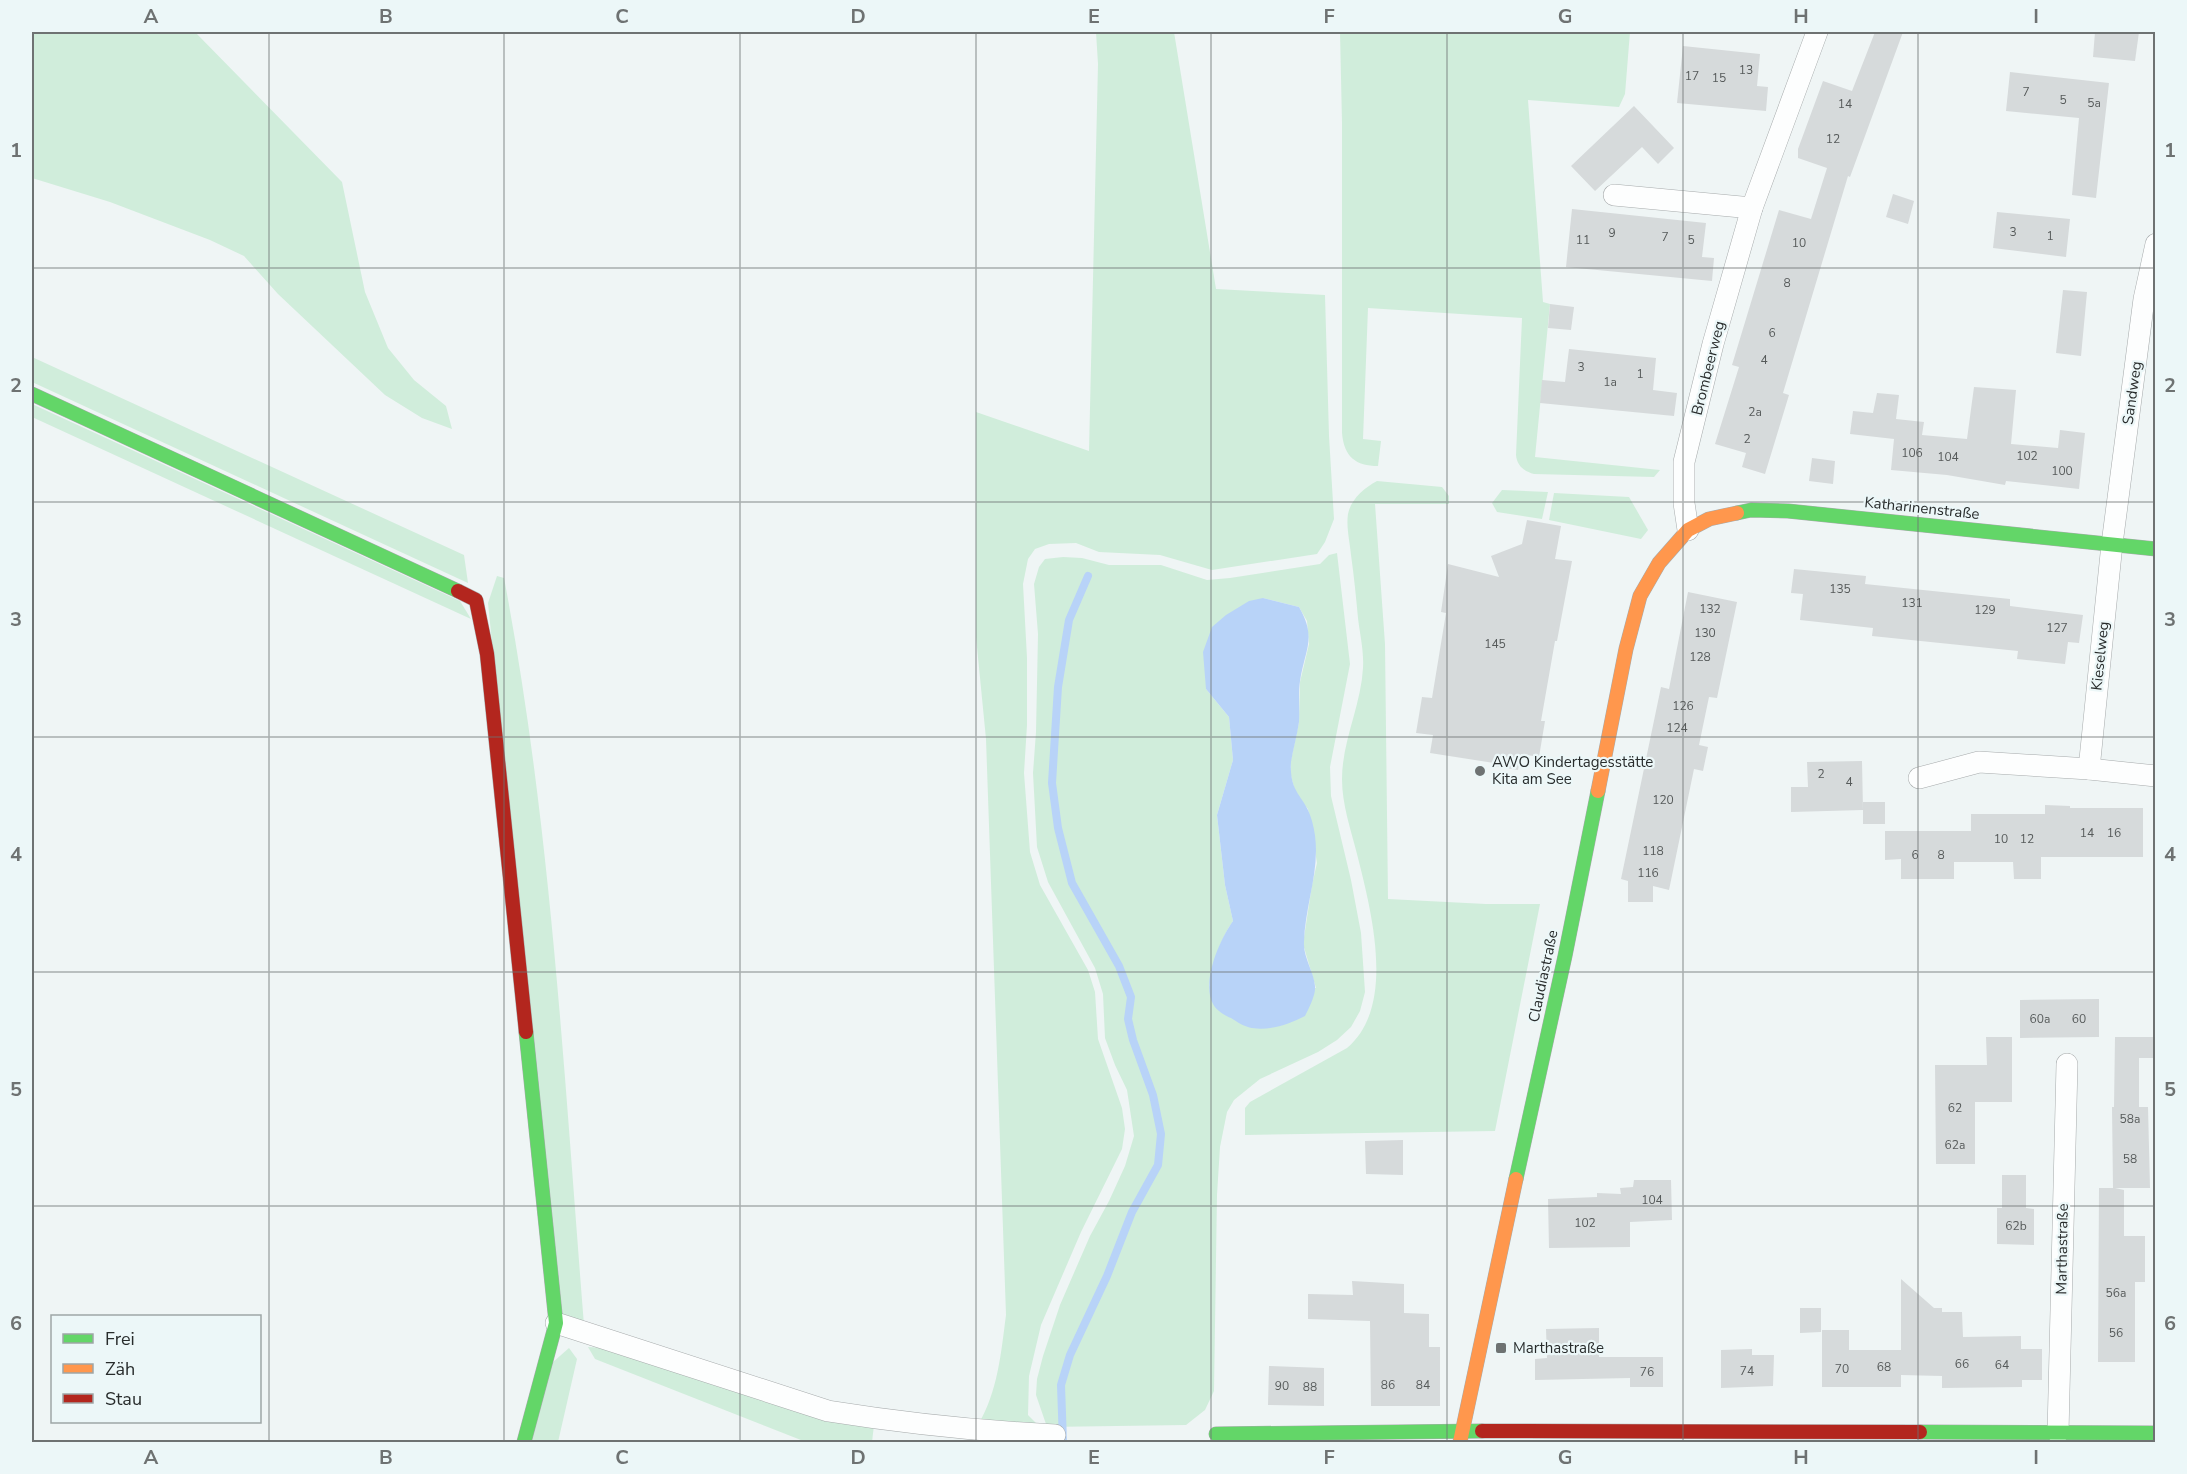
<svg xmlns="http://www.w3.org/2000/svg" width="2187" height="1474" font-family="'Nunito Sans',sans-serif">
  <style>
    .green { fill: #d0eddb; fill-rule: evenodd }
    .water { fill: #b8d3f8 }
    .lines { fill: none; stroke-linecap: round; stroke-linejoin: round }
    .stream { stroke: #b8d3f8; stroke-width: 8 }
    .building { fill: #d6dadb }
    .street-casing { stroke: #a7abac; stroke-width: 22 }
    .fast-casing { stroke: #a7abac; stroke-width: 15 }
    .slow-casing { stroke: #a7abac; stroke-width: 15 }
    .jam-casing { stroke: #a7abac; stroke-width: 15 }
    .street { stroke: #fdfefe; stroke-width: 21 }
    .fast { stroke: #63d668; stroke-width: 14 }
    .slow { stroke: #ff974d; stroke-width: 14 }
    .jam { stroke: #b3261e; stroke-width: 14 }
    .grid { fill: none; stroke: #6e7272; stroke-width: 1.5; stroke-opacity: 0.55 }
    .poi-dot { fill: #6e7272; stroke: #ecf7f8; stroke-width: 2 }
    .labels { text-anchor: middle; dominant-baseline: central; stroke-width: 4.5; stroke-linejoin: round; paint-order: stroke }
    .number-label { font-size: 12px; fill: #565a5a }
    .street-label { font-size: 15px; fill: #282c2c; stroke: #ecf7f8 }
    .poi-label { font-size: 15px; fill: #282c2c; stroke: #ecf7f8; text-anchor: start }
    .neatline { fill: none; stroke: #6e7272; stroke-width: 2 }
    .grid-label { font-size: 20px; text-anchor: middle; font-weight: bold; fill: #6e7272 }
  </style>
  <rect width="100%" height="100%" fill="#eff5f5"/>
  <g class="green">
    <path d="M32,32H195L342,182L365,292L388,348L414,380L446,406L452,429L422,418L385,395L278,294L244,256L210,240L110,202L32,178Z"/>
    <path d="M1096,32H1174L1216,289L1325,295L1329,436L1334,519L1325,542L1317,554L1212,570L1160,555L1099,552L1076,543L1049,544L1035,549L1028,559L1023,584L1027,658V725L1024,773L1030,852L1040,885L1088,970L1095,992L1098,1039L1122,1108L1125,1129L1122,1149L1081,1232L1041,1325L1029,1376L1028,1415L1039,1426L978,1425C998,1391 1001,1353 1006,1315L986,739L976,637V412L1089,451L1098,64Z"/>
    <path d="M1340,32H1630L1625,94L1619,107L1528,100L1543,302L1550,304L1535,457L1660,470L1654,477L1534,474C1524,471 1517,466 1516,455L1522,318L1368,308L1363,439L1381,441L1378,466C1356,466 1344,457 1342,433V123Z"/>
    <path d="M32,357L464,555L468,583L32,382Z"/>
    <path d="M32,404L460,601L471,619L32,417Z"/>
    <path d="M1377,481L1442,487L1449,496V504H1375L1385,644L1388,899L1486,904H1540L1495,1131L1245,1135V1108L1250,1102L1347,1048C1397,1006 1371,910 1357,854C1351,830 1342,805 1342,779C1342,741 1361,706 1363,668C1364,651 1360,635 1358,618C1356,597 1354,576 1351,555C1350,543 1346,527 1348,514C1351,499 1364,488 1377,481Z"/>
    <path d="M1502,490L1548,492L1542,519L1497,512L1492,503Z"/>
    <path d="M1554,493L1629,497L1648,530L1641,539L1549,520Z"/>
    <path d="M1337,553L1350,664L1330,767L1331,796L1351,880L1361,933L1365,992L1360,1011L1351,1027L1337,1040L1318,1052L1260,1079L1234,1100L1227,1112L1220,1147L1217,1195L1214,1391L1205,1410L1186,1425L1047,1427L1036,1395L1037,1379L1043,1356L1060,1305L1090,1236L1109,1201L1125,1166L1134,1136L1127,1090L1115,1065L1105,1038L1103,994L1095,968L1048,882L1037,847L1033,773L1036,732L1038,634L1034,584L1039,567L1045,559L1063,557L1082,558L1109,565H1161L1207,580L1230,578L1320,564L1329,555ZM1263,598L1299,607L1307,621L1309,644L1300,682L1299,722L1291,760V776L1296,795L1308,809L1317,863L1312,885L1303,944L1316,988L1209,986C1214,962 1219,941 1233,921L1225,885L1217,815L1233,760L1229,717L1206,689Z"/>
    <path d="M497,576L504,578C551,824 564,1076 584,1325L561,1317L488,603Z"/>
    <path d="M588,1347L605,1348L874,1425L872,1442H806L595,1359Z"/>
    <path d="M569,1348L577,1359L558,1442H530L552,1363Z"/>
  </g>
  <path class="water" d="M1263,598L1299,607C1317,638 1305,649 1300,681C1298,694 1300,709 1299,722C1297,736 1293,749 1291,762C1289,795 1306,796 1312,821C1324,863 1305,901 1304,942C1303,957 1314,972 1315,986C1316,995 1309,1008 1305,1016C1289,1024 1271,1031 1252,1028C1245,1027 1237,1022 1231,1018C1225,1016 1216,1010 1213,1004C1201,982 1220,939 1233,921L1225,885L1217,815L1233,760L1229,717L1206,689L1203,652L1212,627L1226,615L1249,601Z"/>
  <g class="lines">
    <path class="stream" d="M1063,1442L1061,1385L1070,1355L1107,1276L1132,1212L1158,1165L1161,1134L1153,1095L1133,1040L1128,1019L1131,997L1119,966L1072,883L1058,828L1052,783L1058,687L1069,620L1088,576"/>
  </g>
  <g class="building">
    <path d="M1875,32H1903L1850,177L1848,176L1783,393L1789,395L1765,474L1742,467L1746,453L1715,444L1739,367L1732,365L1779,210L1811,219L1827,168L1798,158V149L1823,81L1852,91Z"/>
    <path d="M2095,32H2139L2135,61L2093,57Z"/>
    <path d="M1683,46L1760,54L1757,86L1768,87L1766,111L1677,103Z"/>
    <path d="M2010,72L2109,83L2096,198L2072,195L2079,118L2006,111Z"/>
    <path d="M1634,106L1674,148L1658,164L1642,147L1595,191L1571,166Z"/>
    <path d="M1893,194L1914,201L1908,224L1886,217Z"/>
    <path d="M1572,209L1706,223L1702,257L1714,258L1712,281L1566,267Z"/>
    <path d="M1997,212L2070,219L2066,257L1993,248Z"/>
    <path d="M2063,290L2087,292L2081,356L2056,353Z"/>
    <path d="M1550,304L1574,307L1571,330L1548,328Z"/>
    <path d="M1569,349L1656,358L1653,390L1677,393L1674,416L1540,403L1542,380L1565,382Z"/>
    <path d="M1974,387L2016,390L2011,444L2058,448L2060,430L2085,433L2079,489L2006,481L2005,485L1947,475L1891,470L1894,439L1850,434L1853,411L1873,413L1877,393L1899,395L1896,419L1924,422L1922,435L1967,439Z"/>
    <path d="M1812,458L1835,461L1833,484L1809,481Z"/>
    <path d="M1527,520L1561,526L1555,559L1572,561L1557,641H1555L1541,721H1545L1539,757L1521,754L1518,770L1493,766L1494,763L1430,753L1433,735L1416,733L1422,697L1432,698L1446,613L1441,612L1448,564L1499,577L1491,556L1522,544Z"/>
    <path d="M1794,569L1866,576L1865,584L2010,599V606L2083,615L2079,643L2068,642L2065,664L2017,659L2018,651L1872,636L1873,628L1800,620L1803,594L1791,593Z"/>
    <path d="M1688,592L1737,602L1717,698L1709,697L1699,745L1708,747L1703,771L1694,769L1669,890L1653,886V902H1628V881L1621,879L1661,687L1669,689Z"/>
    <path d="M1862,761L1863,810L1791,812V787H1808L1807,762Z"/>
    <rect x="1863" y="802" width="22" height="22"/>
    <path d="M2045,805L2070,806V808H2143V857H2041V879H2014L2013,862H1954V879H1901V859L1885,860V831H1971V814H2045Z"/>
    <path d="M2099,999V1037L2020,1038V1000Z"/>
    <path d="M1986,1037H2012V1102H1975V1164H1936L1935,1065H1987Z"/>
    <path d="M2115,1037H2156V1058H2139V1107H2148L2150,1188H2115L2124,1190V1236H2145V1282H2135V1362H2098L2099,1188H2113L2112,1107H2114Z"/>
    <path d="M1403,1140V1175L1366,1174L1365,1141Z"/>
    <path d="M2002,1175H2026V1208L2034,1209V1245L1997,1244V1208H2002Z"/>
    <path d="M1634,1180H1671L1672,1220L1630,1222V1247L1549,1248L1548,1199L1597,1197V1193L1621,1194L1620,1188L1633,1187Z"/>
    <path d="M1901,1279L1934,1308H1942V1312H1962L1963,1337L2021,1336V1349H2042V1380H2022V1387L1942,1388V1376L1901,1375V1387H1822V1330H1849V1350H1901Z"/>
    <path d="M1352,1281L1404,1284V1313L1429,1314V1347H1440V1406H1371L1370,1321L1308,1319V1294L1353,1295Z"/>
    <path d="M1800,1308H1821V1332L1800,1333Z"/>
    <path d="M1599,1328V1357H1663V1387H1630V1378L1535,1380V1359L1547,1358L1546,1329Z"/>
    <path d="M1752,1349V1355H1774L1773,1386L1721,1388V1350Z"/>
    <path d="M1269,1366L1324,1368V1406L1268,1405Z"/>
  </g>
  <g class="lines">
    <g class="street-casing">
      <g id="street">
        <path d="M1614,195L1752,208"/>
        <path d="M1688,530L1684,503V462L1713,344L1752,208L1817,32"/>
        <path d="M2089,769L2112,544L2144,299L2156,244"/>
        <path d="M1919,778L1979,762L2089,769L2156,776"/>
        <path d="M556,1323L828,1411C903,1423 979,1431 1055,1435"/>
        <path d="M2058,1433L2067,1064"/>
      </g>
    </g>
    <g class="fast-casing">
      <g id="fast">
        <path d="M32,394L458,591"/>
        <path d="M1737,513L1751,510L1788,511L2156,549"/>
        <path d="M1516,1179L1565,956L1598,791"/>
        <path d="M1920,1432L2156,1433"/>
        <path d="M1216,1434L1482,1431"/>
        <path d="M524,1442L556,1323L526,1032"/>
      </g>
    </g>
    <g class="slow-casing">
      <g id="slow">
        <path d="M1598,791L1626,649L1640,596L1659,563L1688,530L1709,519L1737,513"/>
        <path d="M1460,1442L1516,1179"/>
      </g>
    </g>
    <g class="jam-casing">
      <g id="jam">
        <path d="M458,591L476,600L487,654L526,1032"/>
        <path d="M1482,1431L1920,1432"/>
      </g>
    </g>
    <use href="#street" class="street"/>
    <use href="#fast" class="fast"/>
    <use href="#slow" class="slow"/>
    <use href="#jam" class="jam"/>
  </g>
  <path class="grid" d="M269,32V1442M504,32V1442M740,32V1442M976,32V1442M1211,32V1442M1447,32V1442M1683,32V1442M1918,32V1442M32,268H2156M32,502H2156M32,737H2156M32,972H2156M32,1206H2156"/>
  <g class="poi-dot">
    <circle cx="1480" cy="771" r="6"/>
    <rect x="1495" y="1342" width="12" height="12" rx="3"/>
  </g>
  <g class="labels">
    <g class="number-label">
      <text x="1746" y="70">13</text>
      <text x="1692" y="76">17</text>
      <text x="1719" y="78">15</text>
      <text x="2026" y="92">7</text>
      <text x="2063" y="100">5</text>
      <text x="2094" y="103">5a</text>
      <text x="1845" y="104">14</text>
      <text x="1833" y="139">12</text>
      <text x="2013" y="232">3</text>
      <text x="1612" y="233">9</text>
      <text x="2050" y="236">1</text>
      <text x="1665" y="237">7</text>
      <text x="1583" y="240">11</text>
      <text x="1691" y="240">5</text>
      <text x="1799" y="243">10</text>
      <text x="1787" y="283">8</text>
      <text x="1772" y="333">6</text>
      <text x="1764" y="360">4</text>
      <text x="1581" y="367">3</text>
      <text x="1640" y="374">1</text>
      <text x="1610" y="382">1a</text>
      <text x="1755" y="412">2a</text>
      <text x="1747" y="439">2</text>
      <text x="1912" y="453">106</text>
      <text x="2027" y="456">102</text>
      <text x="1948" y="457">104</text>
      <text x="2062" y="471">100</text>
      <text x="1840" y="589">135</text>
      <text x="1912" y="603">131</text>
      <text x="1710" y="609">132</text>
      <text x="1985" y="610">129</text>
      <text x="2057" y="628">127</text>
      <text x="1705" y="633">130</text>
      <text x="1495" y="644">145</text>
      <text x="1700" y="657">128</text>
      <text x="1683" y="706">126</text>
      <text x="1677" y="728">124</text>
      <text x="1821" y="774">2</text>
      <text x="1849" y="782">4</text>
      <text x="1663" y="800">120</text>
      <text x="2087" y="833">14</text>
      <text x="2114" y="833">16</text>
      <text x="2001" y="839">10</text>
      <text x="2027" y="839">12</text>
      <text x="1653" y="851">118</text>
      <text x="1915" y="855">6</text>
      <text x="1941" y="855">8</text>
      <text x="1648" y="873">116</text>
      <text x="2040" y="1019">60a</text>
      <text x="2079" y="1019">60</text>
      <text x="1955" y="1108">62</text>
      <text x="2130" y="1119">58a</text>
      <text x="1955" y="1145">62a</text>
      <text x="2130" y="1159">58</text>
      <text x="1652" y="1200">104</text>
      <text x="1585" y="1223">102</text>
      <text x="2016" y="1226">62b</text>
      <text x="2116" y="1293">56a</text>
      <text x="2116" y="1333">56</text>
      <text x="1962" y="1364">66</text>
      <text x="2002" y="1365">64</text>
      <text x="1884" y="1367">68</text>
      <text x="1842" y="1369">70</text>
      <text x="1747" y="1371">74</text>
      <text x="1647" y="1372">76</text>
      <text x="1388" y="1385">86</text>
      <text x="1423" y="1385">84</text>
      <text x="1282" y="1386">90</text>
      <text x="1310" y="1387">88</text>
    </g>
    <g class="street-label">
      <text transform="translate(1708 368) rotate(-76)">Brombeerweg</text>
      <text transform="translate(2132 393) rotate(-82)">Sandweg</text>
      <text transform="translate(1922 508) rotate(6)">Katharinenstraße</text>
      <text transform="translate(2100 656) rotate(-84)">Kieselweg</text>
      <text transform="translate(1543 976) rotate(-78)">Claudiastraße</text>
      <text transform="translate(2062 1249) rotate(-89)">Marthastraße</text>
    </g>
    <g class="poi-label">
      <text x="1492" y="762">AWO Kindertagesstätte<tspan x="1492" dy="17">Kita am See</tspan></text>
      <text x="1513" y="1348">Marthastraße</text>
    </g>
  </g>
  <rect width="2187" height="1474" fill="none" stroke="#ecf7f8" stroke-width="66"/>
  <rect x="51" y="1315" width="210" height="108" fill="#ecf7f8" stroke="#9ea6a6" stroke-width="1.5"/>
  <rect x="63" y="1334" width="30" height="9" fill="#63d668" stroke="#9ea6a6" stroke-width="1.5"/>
  <text x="105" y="1345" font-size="18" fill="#282c2c">Frei</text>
  <rect x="63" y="1364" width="30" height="9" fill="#ff974d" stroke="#9ea6a6" stroke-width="1.5"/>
  <text x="105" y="1375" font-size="18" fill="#282c2c">Zäh</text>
  <rect x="63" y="1394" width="30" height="9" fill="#b3261e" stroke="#9ea6a6" stroke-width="1.5"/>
  <text x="105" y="1405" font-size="18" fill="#282c2c">Stau</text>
  <rect x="33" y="33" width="2121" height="1408" class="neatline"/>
  <g class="grid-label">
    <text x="151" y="23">A</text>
    <text x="386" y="23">B</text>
    <text x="622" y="23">C</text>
    <text x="858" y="23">D</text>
    <text x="1094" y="23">E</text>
    <text x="1329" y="23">F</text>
    <text x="1565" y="23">G</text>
    <text x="1801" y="23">H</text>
    <text x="2036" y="23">I</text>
    <text x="16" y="157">1</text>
    <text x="2170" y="157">1</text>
    <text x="16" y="392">2</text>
    <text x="2170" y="392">2</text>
    <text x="16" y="626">3</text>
    <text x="2170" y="626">3</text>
    <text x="16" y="861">4</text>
    <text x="2170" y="861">4</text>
    <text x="16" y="1096">5</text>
    <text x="2170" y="1096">5</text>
    <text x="16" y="1330">6</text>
    <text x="2170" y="1330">6</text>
    <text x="151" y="1464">A</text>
    <text x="386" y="1464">B</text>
    <text x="622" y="1464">C</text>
    <text x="858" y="1464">D</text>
    <text x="1094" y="1464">E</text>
    <text x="1329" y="1464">F</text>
    <text x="1565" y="1464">G</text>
    <text x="1801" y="1464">H</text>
    <text x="2036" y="1464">I</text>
  </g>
</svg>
